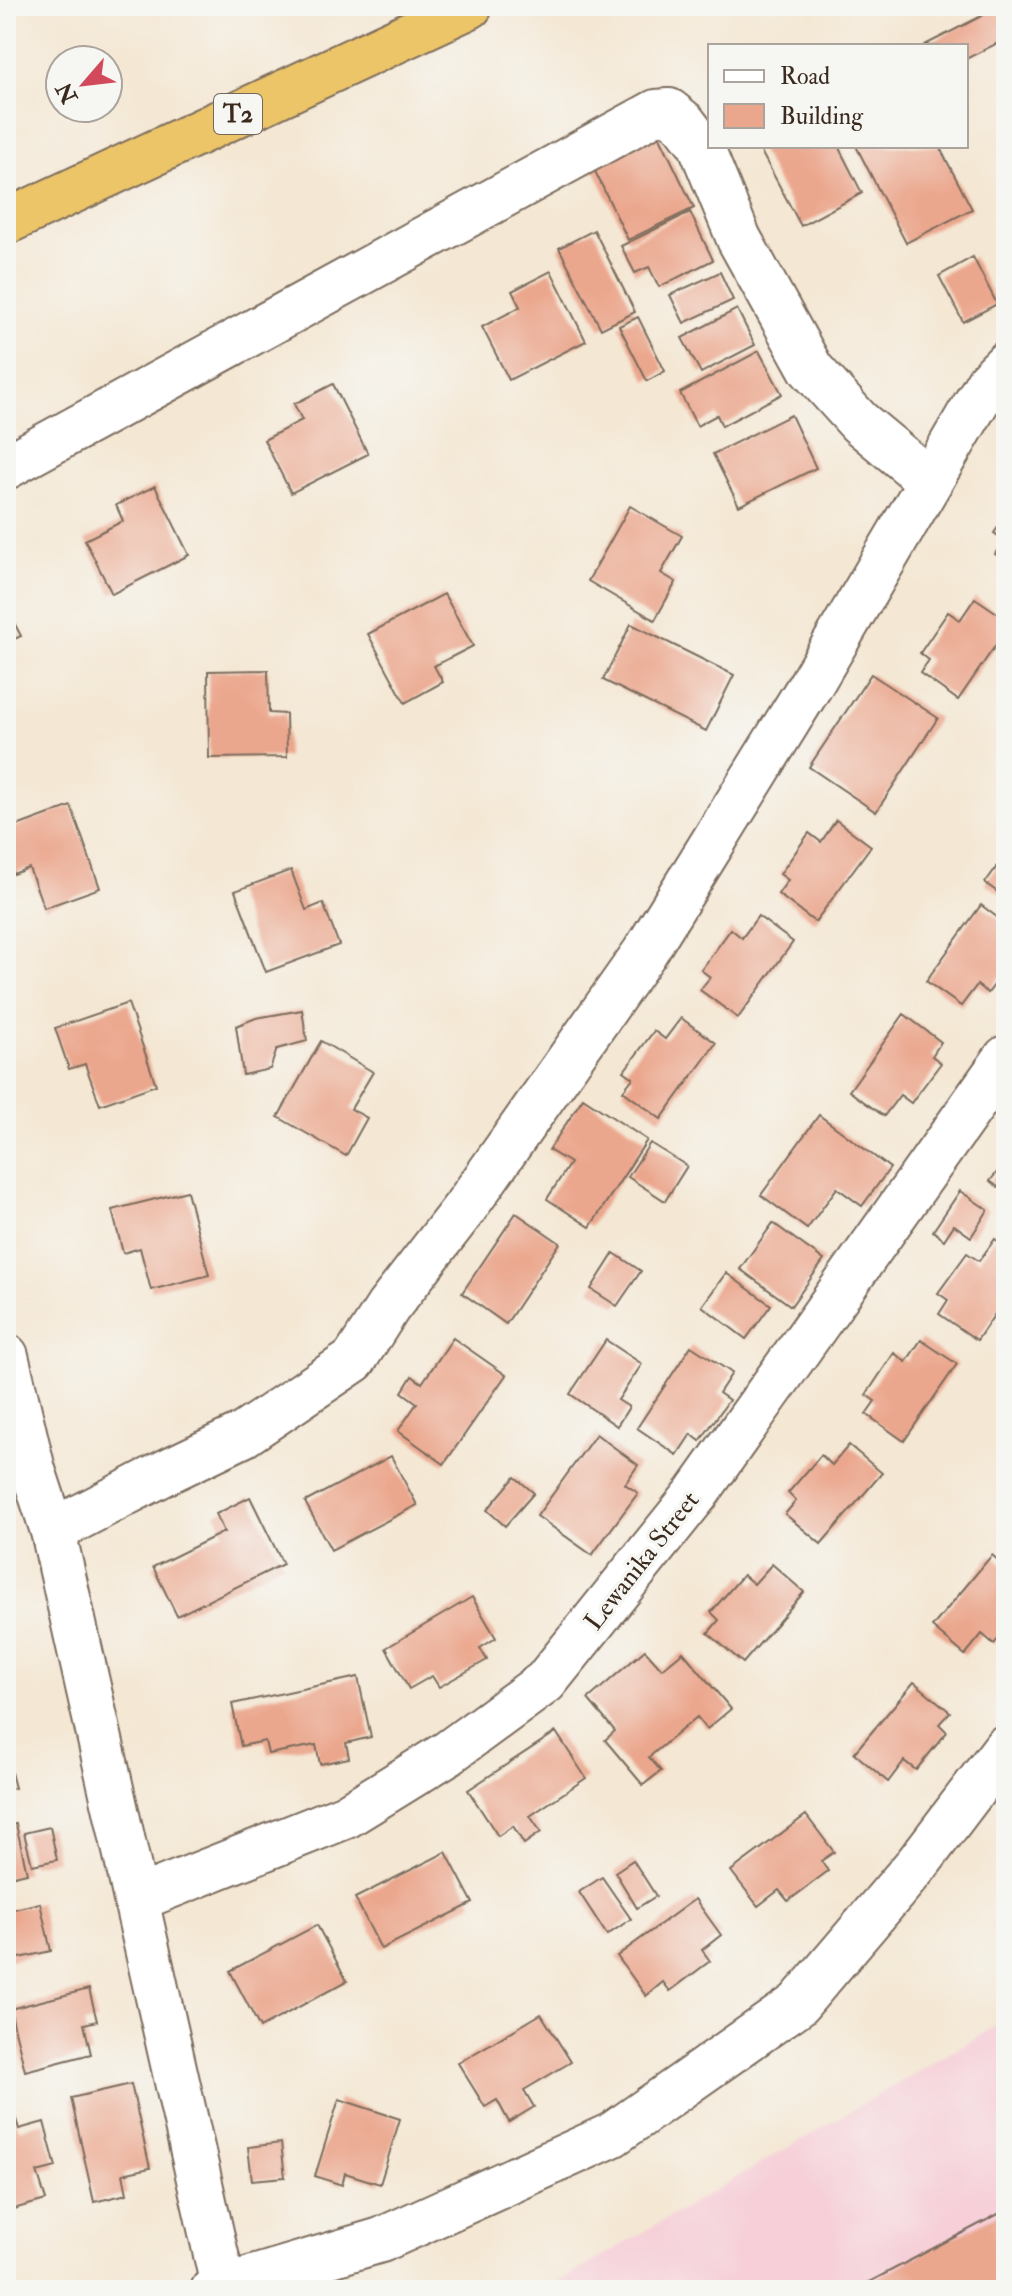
<svg xmlns="http://www.w3.org/2000/svg" width="1012" height="2296" font-family="'IM FELL Double Pica',serif">
  <style>
    .built { fill: #f6cfd8 }
    .building { fill: #eba78e }
    .lines { fill: none; stroke-linecap: round; stroke-linejoin: round }
    .street-casing { stroke: #7c6c5d; stroke-width: 48 }
    .highway-casing { stroke: #7c6c5d; stroke-width: 48 }
    .street { stroke: #fff; stroke-width: 44 }
    .highway { stroke: #edc569; stroke-width: 44 }
    .labels { text-anchor: middle; dominant-baseline: central; stroke-width: 7; stroke-linejoin: round; paint-order: stroke }
    .shield { fill: #f6f6f2; stroke: #73675e; stroke-width: 2 }
    .shield-label { font-size: 24px; font-weight: bold; fill: #3b2a1e }
    .street-label { font-size: 26px; fill: #3b2a1e; stroke: #f6f6f2 }
  </style>
  <rect width="100%" height="100%" fill="#f6f6f2"/>
  <filter id="ink" filterUnits="userSpaceOnUse"><feTurbulence type="fractalNoise" baseFrequency=".0125" numOctaves="2"/><feDisplacementMap in="SourceGraphic" scale="16" xChannelSelector="R" yChannelSelector="G"/><feConvolveMatrix kernelMatrix="1 2 1 2 8 2 1 2 1" color-interpolation-filters="sRGB"/></filter>
  <filter id="wash" filterUnits="userSpaceOnUse"><feTurbulence type="fractalNoise" baseFrequency=".006" numOctaves="4" result="noise"/><feDisplacementMap in="SourceGraphic" scale="32" xChannelSelector="R" yChannelSelector="G"/><feGaussianBlur stdDeviation="1.8" result="paint"/><feColorMatrix in="noise" values="0 0 0 0 0 0 0 0 0 0 0 0 0 0 0 0 0 1.4 0 .05"/><feComposite in="paint" operator="in"/></filter>
  <g filter="url(#wash)">
    <rect width="100%" height="100%" fill="#f4e7d3"/>
    <path class="built" d="M1006,2020V2290H545Z"/>
    <g id="blocks">
      <g class="building">
        <path d="M1001,6H1006V39L966,59V46H923Z"/>
        <path d="M658,133L694,208L628,240L592,165Z"/>
        <path d="M758,146H838L862,193L801,226Z"/>
        <path d="M856,146H939L972,209L906,243Z"/>
        <path d="M690,212L713,260L659,287L649,267L635,273L621,246Z"/>
        <path d="M594,230L635,312L601,329L559,248Z"/>
        <path d="M973,257L997,304L963,322L939,276Z"/>
        <path d="M551,271L586,341L509,380L482,327L520,307L512,291Z"/>
        <path d="M720,272L733,300L684,323L670,295Z"/>
        <path d="M737,309L755,345L701,373L682,338Z"/>
        <path d="M638,317L665,371L647,381L619,326Z"/>
        <path d="M759,351L782,394L722,426L717,415L697,426L680,393Z"/>
        <path d="M333,384L368,454L291,493L264,440L302,420L294,404Z"/>
        <path d="M791,415L816,468L739,506L713,454Z"/>
        <path d="M155,486L189,555L112,594L85,540L123,521L116,505Z"/>
        <path d="M630,506L682,536L661,573L676,582L655,620L588,581Z"/>
        <path d="M1006,516V562L995,554L1004,540L994,533Z"/>
        <path d="M444,594L473,646L434,666L443,682L405,703L368,634Z"/>
        <path d="M975,598L1006,619V630L958,700L920,673L929,660L920,653L948,612L960,620Z"/>
        <path d="M6,607L21,636L6,643Z"/>
        <path d="M631,624L734,675L706,731L603,680Z"/>
        <path d="M268,670L269,713L286,714L287,757L209,758L208,671Z"/>
        <path d="M871,674L938,718L876,812L809,767Z"/>
        <path d="M71,806L100,888L44,908L29,868L13,874L6,855V830Z"/>
        <path d="M836,820L871,846L815,922L778,894L788,880L780,874L809,833L821,842Z"/>
        <path d="M1006,854V898L985,883Z"/>
        <path d="M291,870L306,910L323,903L339,945L266,972L235,891Z"/>
        <path d="M981,905L1006,924V969L988,993L977,985L961,1006L926,981Z"/>
        <path d="M758,916L793,942L738,1018L700,990L710,977L701,970L731,929L742,938Z"/>
        <path d="M128,1003L156,1085L100,1105L85,1064L69,1069L55,1028Z"/>
        <path d="M302,1010L307,1041L277,1049L270,1069L243,1075L236,1026L256,1018Z"/>
        <path d="M904,1014L941,1042L932,1056L941,1063L911,1103L900,1095L884,1116L849,1091Z"/>
        <path d="M681,1018L716,1043L661,1119L623,1091L633,1078L624,1071L654,1031L665,1039Z"/>
        <path d="M321,1041L373,1072L351,1109L367,1118L346,1156L278,1117Z"/>
        <path d="M583,1098L647,1140L590,1227L547,1199L570,1163L549,1150Z"/>
        <path d="M819,1115L890,1168L862,1206L837,1188L807,1229L761,1195Z"/>
        <path d="M650,1143L687,1166L665,1201L628,1177Z"/>
        <path d="M1006,1161V1193L990,1181Z"/>
        <path d="M187,1191L209,1275L151,1290L140,1248L123,1253L112,1210Z"/>
        <path d="M960,1191L988,1210L971,1237L954,1225L944,1240L933,1231Z"/>
        <path d="M516,1213L560,1243L506,1324L462,1293Z"/>
        <path d="M773,1223L824,1260L791,1306L740,1269Z"/>
        <path d="M995,1239L1006,1247V1298L977,1340L939,1314L948,1300L938,1293L967,1253L979,1261Z"/>
        <path d="M614,1253L641,1271L617,1306L591,1289Z"/>
        <path d="M726,1273L771,1305L746,1339L702,1306Z"/>
        <path d="M453,1338L506,1375L444,1464L398,1431L417,1403L402,1392L412,1376L422,1383Z"/>
        <path d="M606,1340L642,1364L618,1400L629,1407L617,1426L570,1394Z"/>
        <path d="M921,1340L957,1364L904,1441L866,1414L875,1401L866,1395L894,1353L906,1362Z"/>
        <path d="M691,1346L732,1373L719,1393L729,1400L700,1441L691,1434L677,1455L637,1428Z"/>
        <path d="M596,1434L638,1465L625,1484L638,1493L592,1555L537,1516Z"/>
        <path d="M849,1445L882,1473L821,1544L785,1514L796,1501L788,1493L821,1455L832,1465Z"/>
        <path d="M391,1456L417,1505L331,1550L305,1502Z"/>
        <path d="M515,1477L534,1493L505,1526L487,1510Z"/>
        <path d="M250,1497L283,1564L177,1616L153,1567L224,1532L216,1514Z"/>
        <path d="M992,1555L1006,1567V1629L994,1644L982,1634L965,1655L932,1627Z"/>
        <path d="M772,1564L804,1592L743,1663L708,1633L719,1620L711,1612L743,1575L754,1584Z"/>
        <path d="M472,1597L496,1638L480,1648L487,1660L439,1687L432,1676L409,1689L386,1648Z"/>
        <path d="M645,1650L662,1669L683,1652L731,1709L707,1729L697,1717L649,1757L661,1771L643,1785L605,1740L615,1731L588,1699Z"/>
        <path d="M358,1677L371,1737L346,1743L349,1758L320,1764L316,1745L268,1754L265,1741L241,1746L232,1704Z"/>
        <path d="M914,1682L950,1712L939,1724L947,1732L916,1770L904,1761L888,1782L854,1753Z"/>
        <path d="M556,1732L586,1778L530,1816L541,1832L524,1844L513,1826L498,1836L468,1790Z"/>
        <path d="M7,1757L15,1788L6,1790V1758Z"/>
        <path d="M806,1815L834,1852L821,1861L828,1871L788,1901L779,1890L758,1906L731,1871Z"/>
        <path d="M16,1824L27,1873L6,1878V1826Z"/>
        <path d="M50,1827L57,1860L32,1865L24,1833Z"/>
        <path d="M446,1852L473,1903L381,1949L355,1898Z"/>
        <path d="M633,1860L656,1896L637,1908L615,1872Z"/>
        <path d="M602,1877L631,1919L607,1935L579,1892Z"/>
        <path d="M695,1899L721,1935L702,1950L710,1961L670,1991L663,1982L646,1996L617,1956Z"/>
        <path d="M40,1903L51,1951L6,1961V1911Z"/>
        <path d="M317,1925L347,1981L260,2028L230,1971Z"/>
        <path d="M89,1989L97,2021L84,2024L91,2054L25,2071L10,2009Z"/>
        <path d="M541,2014L571,2062L524,2090L534,2107L509,2122L497,2100L485,2107L458,2063Z"/>
        <path d="M131,2084L150,2168L123,2174L127,2194L94,2202L71,2098Z"/>
        <path d="M339,2099L400,2119L380,2184L345,2173L342,2185L315,2176Z"/>
        <path d="M14,2113L19,2129L44,2122L56,2167L37,2172L46,2200L6,2211V2115Z"/>
        <path d="M281,2143L285,2177L252,2180L248,2147Z"/>
        <path d="M1006,2210V2290H854Z"/>
      </g>
    </g>
  </g>
  <g filter="url(#ink)">
    <use href="#blocks" fill-opacity="0" stroke="#7c6c5d" stroke-width="2"/>
    <g class="lines">
      <g class="street-casing">
        <g id="street">
          <path d="M6,467L656,112L669,111L684,123L700,144L739,239L811,369L859,422L930,481"/>
          <path d="M6,1356L33,1470L53,1531L224,2290"/>
          <path d="M53,1531L170,1470L243,1435L354,1360L388,1307L464,1209L645,952L811,684L989,381L1006,364"/>
          <path d="M137,1899L346,1816L448,1753L545,1682L697,1493L1006,1058"/>
          <path d="M213,2290L381,2240L612,2135L798,2004L918,1863L1006,1747"/>
        </g>
      </g>
      <g class="highway-casing">
        <path id="highway" d="M6,222L470,6"/>
      </g>
      <use href="#street" class="street"/>
      <use href="#highway" class="highway"/>
    </g>
  </g>
  <g class="labels">
    <rect class="shield" x="214" y="94" width="48" height="40" rx="6"/>
    <g class="shield-label">
      <text x="238" y="114">T2</text>
    </g>
    <g class="street-label">
      <text transform="translate(642 1561) rotate(-52)">Lewanika Street</text>
    </g>
  </g>
  <rect width="1012" height="2296" fill="none" stroke="#f6f6f2" stroke-width="32"/>
  <rect x="708" y="44" width="260" height="104" fill="#f6f6f2" stroke="#aba49d" stroke-width="2"/>
  <rect x="724" y="70" width="40" height="12" fill="#ffffff" stroke="#aba49d" stroke-width="2"/>
  <text x="780" y="84" font-size="24" fill="#3b2a1e">Road</text>
  <rect x="724" y="104" width="40" height="24" fill="#eba78e" stroke="#aba49d" stroke-width="2"/>
  <text x="780" y="124" font-size="24" fill="#3b2a1e">Building</text>
  <g transform="translate(84 84) rotate(242)"><circle r="38" fill="#f6f6f2" stroke="#aba49d" stroke-width="2"/>
  <path d="M0-6L14 30L0 20L-14 30Z" fill="#d1495b"/>
  <text y="-12" font-size="22" font-weight="bold" text-anchor="middle" fill="#3b2a1e">N</text>
  </g>
</svg>
